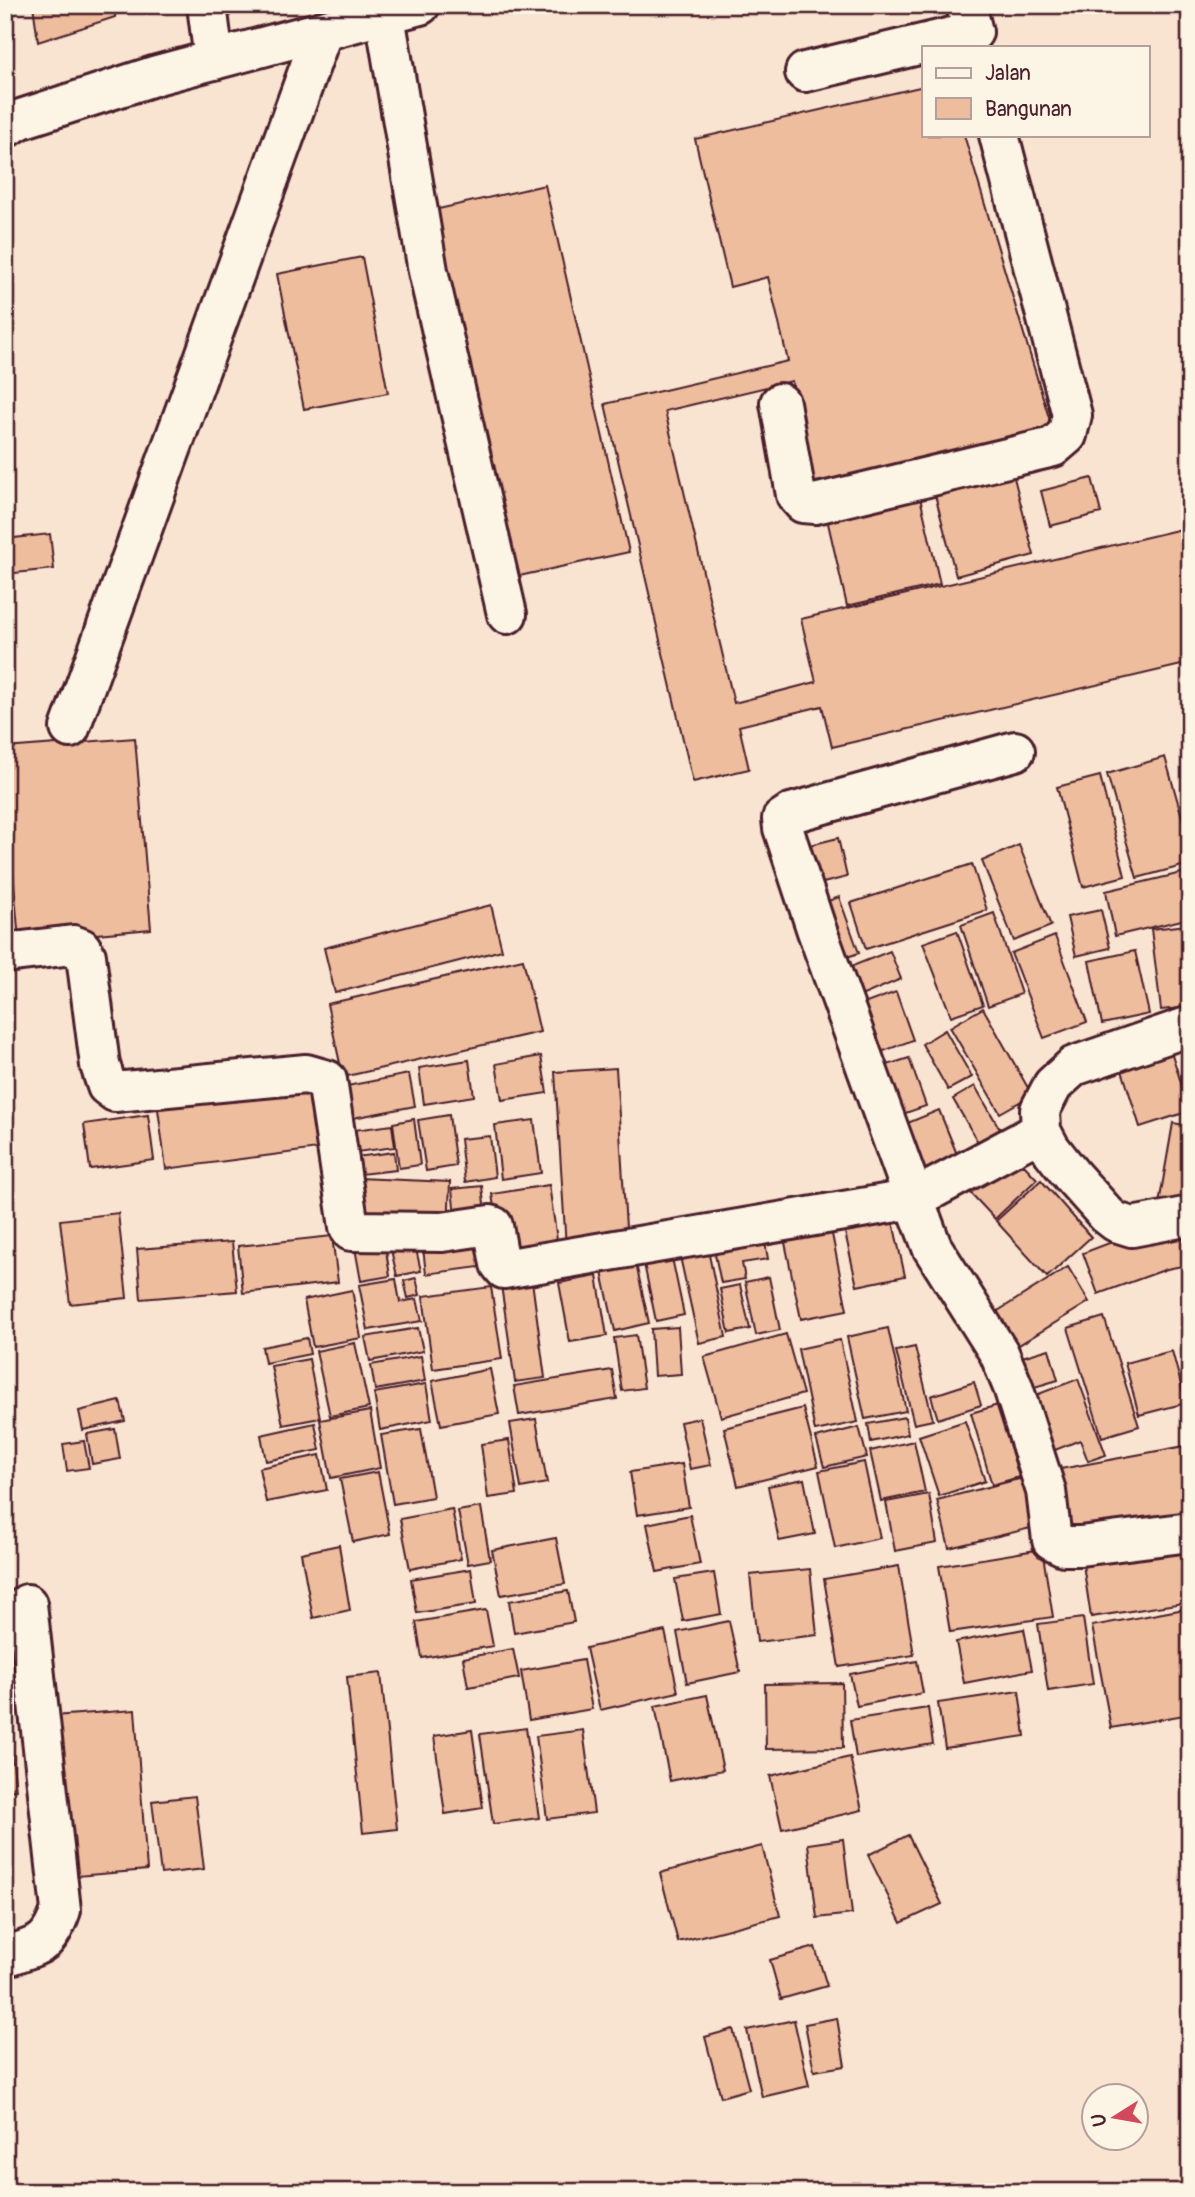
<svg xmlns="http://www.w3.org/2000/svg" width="1195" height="2197" font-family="Pangolin,sans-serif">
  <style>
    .building { fill: #eebd9e; stroke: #4a1f2b; stroke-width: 2 }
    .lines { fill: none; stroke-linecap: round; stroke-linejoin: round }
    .minor-casing { stroke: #4a1f2b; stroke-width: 44 }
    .minor { stroke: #fcf5e5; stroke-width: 38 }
  </style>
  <rect width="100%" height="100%" fill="#f8e4d0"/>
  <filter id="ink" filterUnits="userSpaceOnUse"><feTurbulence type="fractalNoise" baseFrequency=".0143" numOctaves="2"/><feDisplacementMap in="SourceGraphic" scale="14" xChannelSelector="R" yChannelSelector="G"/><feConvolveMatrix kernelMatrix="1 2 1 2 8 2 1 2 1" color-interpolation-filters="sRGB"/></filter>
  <g filter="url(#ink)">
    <g class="building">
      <path d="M33,5H117L115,17L38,42Z"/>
      <path d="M924,86V135H964L1056,441L810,483L792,381L665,411L734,703L816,682L801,619L1190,527V663L832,747L822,706L739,726L749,769L693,782L605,404L788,361L768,277L730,287L695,139Z"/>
      <path d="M545,185L629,552L510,578L421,213Z"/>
      <path d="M362,257L388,393L304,409L277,274Z"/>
      <path d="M1011,466L1034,555L956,576L933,487Z"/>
      <path d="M1092,478L1101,513L1050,526L1041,491Z"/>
      <path d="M918,489L940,584L847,606L825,510Z"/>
      <path d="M50,534L54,569L5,574V539Z"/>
      <path d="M135,738L151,929L19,941L5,778V748Z"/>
      <path d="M1165,757L1190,845V864L1137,878L1107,774Z"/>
      <path d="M1100,776L1125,876L1083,887L1057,787Z"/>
      <path d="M838,838L847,877L807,887L798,848Z"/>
      <path d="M1019,845L1051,926L1014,941L982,861Z"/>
      <path d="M972,864L987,910L866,949L851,903Z"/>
      <path d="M1190,871V918L1115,936L1106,891Z"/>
      <path d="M839,897L859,953L832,962L814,906Z"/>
      <path d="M491,905L502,950L335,993L324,948Z"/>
      <path d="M1101,910L1110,948L1076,956L1067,917Z"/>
      <path d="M994,913L1021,994L988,1006L961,925Z"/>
      <path d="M1187,925L1190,949V1007L1161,1010L1151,929Z"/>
      <path d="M957,931L983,1005L951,1016L923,943Z"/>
      <path d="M1055,936L1087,1022L1044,1038L1011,953Z"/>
      <path d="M890,951L901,979L847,1002L835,973Z"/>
      <path d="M1135,951L1149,1014L1102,1024L1089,961Z"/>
      <path d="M523,959L540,1032L343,1077L327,1004Z"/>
      <path d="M896,992L913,1040L868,1057L850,1009Z"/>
      <path d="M983,1008L1032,1095L1000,1113L950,1027Z"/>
      <path d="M945,1030L972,1077L948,1090L922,1044Z"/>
      <path d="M5,1039L10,1071H5Z"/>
      <path d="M1170,1048L1190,1111L1140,1127L1120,1064Z"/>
      <path d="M541,1056L547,1093L502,1100L496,1064Z"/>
      <path d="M909,1058L926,1106L894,1117L878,1068Z"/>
      <path d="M469,1060L474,1096L424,1104L419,1068Z"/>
      <path d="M616,1068L627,1244L566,1248L555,1072Z"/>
      <path d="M409,1074L415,1106L353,1118L347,1086Z"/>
      <path d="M975,1086L1001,1131L979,1144L953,1099Z"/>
      <path d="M325,1087L333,1147L166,1169L158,1109Z"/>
      <path d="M939,1110L961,1164L916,1183L893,1129Z"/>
      <path d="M148,1115L154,1160L90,1169L84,1124Z"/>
      <path d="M449,1115L456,1166L426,1171L418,1120Z"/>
      <path d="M414,1119L420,1165L399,1168L393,1123Z"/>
      <path d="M534,1120L541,1173L501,1179L495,1125Z"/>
      <path d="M1173,1123L1190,1126V1161L1181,1208L1159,1204Z"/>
      <path d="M392,1125L395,1147L349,1153L346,1131Z"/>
      <path d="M490,1136L495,1177L465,1182L460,1139Z"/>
      <path d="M1009,1149L1037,1179L995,1219L968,1190Z"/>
      <path d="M394,1152L396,1170L351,1175L349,1158Z"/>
      <path d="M358,1178L450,1182L448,1230L357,1227Z"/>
      <path d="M1041,1180L1091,1237L1047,1277L996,1221Z"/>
      <path d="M549,1185L559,1253L502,1261L492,1194Z"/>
      <path d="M482,1186L486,1222L456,1225L452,1189Z"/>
      <path d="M890,1209L905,1276L857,1286L842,1219Z"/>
      <path d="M118,1213L127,1298L70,1304L60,1220Z"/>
      <path d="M1179,1222L1187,1265L1167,1269L1098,1294L1083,1253L1154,1226Z"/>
      <path d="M830,1224L847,1310L801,1319L783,1233Z"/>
      <path d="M491,1230L495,1265L426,1274L422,1239Z"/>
      <path d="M383,1232L390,1276L361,1281L353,1237Z"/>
      <path d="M332,1236L338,1282L243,1293L238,1246Z"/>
      <path d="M413,1236L421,1271L397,1276L389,1241Z"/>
      <path d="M764,1236L768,1259L742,1263L745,1279L721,1283L713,1245Z"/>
      <path d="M232,1242L237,1291L141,1299L137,1249Z"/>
      <path d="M707,1245L726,1337L699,1343L679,1252Z"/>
      <path d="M671,1253L684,1315L656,1321L643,1259Z"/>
      <path d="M636,1264L649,1323L615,1331L602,1272Z"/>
      <path d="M1068,1267L1089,1302L1006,1353L985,1319Z"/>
      <path d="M597,1276L607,1336L570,1342L559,1283Z"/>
      <path d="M769,1277L780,1330L756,1335L745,1282Z"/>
      <path d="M416,1278L420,1295L408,1298L404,1281Z"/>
      <path d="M396,1279L400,1302L417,1299L422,1321L368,1330L359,1285Z"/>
      <path d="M532,1281L545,1378L515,1382L501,1285Z"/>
      <path d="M740,1285L750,1329L729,1333L720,1289Z"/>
      <path d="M491,1287L502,1359L433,1369L423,1296Z"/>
      <path d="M352,1290L361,1338L313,1347L304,1300Z"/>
      <path d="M1104,1317L1139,1426L1102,1437L1068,1328Z"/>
      <path d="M678,1327L681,1374L654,1376L651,1329Z"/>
      <path d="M418,1328L423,1351L370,1361L365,1337Z"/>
      <path d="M888,1328L906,1411L865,1419L847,1337Z"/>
      <path d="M786,1334L803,1394L721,1417L704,1357Z"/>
      <path d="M636,1335L644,1388L622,1391L614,1338Z"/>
      <path d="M307,1338L310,1354L265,1363L262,1347Z"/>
      <path d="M840,1340L858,1422L815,1431L798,1349Z"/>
      <path d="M355,1343L369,1408L330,1416L316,1351Z"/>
      <path d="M915,1347L933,1420L914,1424L896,1351Z"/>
      <path d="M1049,1349L1058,1380L1021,1391L1012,1360Z"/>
      <path d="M1172,1351L1186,1403L1139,1415L1125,1363Z"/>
      <path d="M421,1356L425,1381L375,1390L371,1365Z"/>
      <path d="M309,1359L320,1418L283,1425L271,1366Z"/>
      <path d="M490,1369L499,1414L441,1425L432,1381Z"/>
      <path d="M612,1370L617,1399L519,1415L514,1386Z"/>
      <path d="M1078,1379L1106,1455L1088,1461L1080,1440L1040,1456L1020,1401Z"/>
      <path d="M974,1382L981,1405L938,1419L931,1396Z"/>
      <path d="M426,1384L432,1420L380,1430L374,1393Z"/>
      <path d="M120,1401L125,1421L83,1430L79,1411Z"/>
      <path d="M998,1405L1019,1477L992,1485L971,1413Z"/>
      <path d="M803,1408L818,1466L738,1486L724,1428Z"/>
      <path d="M370,1411L380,1468L331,1478L320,1420Z"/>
      <path d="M905,1417L908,1434L871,1442L868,1424Z"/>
      <path d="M700,1418L711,1465L690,1469L680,1422Z"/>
      <path d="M536,1419L547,1483L521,1488L510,1423Z"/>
      <path d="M965,1421L985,1481L939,1496L919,1436Z"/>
      <path d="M315,1423L320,1450L266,1461L261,1435Z"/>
      <path d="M859,1427L867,1457L824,1467L816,1438Z"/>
      <path d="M115,1429L120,1459L92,1464L87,1434Z"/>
      <path d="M421,1429L433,1497L393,1504L381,1435Z"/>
      <path d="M509,1440L517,1494L488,1498L481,1444Z"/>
      <path d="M84,1441L89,1468L67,1471L63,1444Z"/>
      <path d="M914,1441L925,1492L881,1501L870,1451Z"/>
      <path d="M1190,1445V1518L1069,1541L1055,1470Z"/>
      <path d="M320,1455L327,1490L266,1502L259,1468Z"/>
      <path d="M864,1462L880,1538L835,1548L819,1471Z"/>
      <path d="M682,1464L689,1507L637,1515L630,1472Z"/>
      <path d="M378,1472L390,1534L353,1542L340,1479Z"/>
      <path d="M1027,1477L1039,1526L949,1548L937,1500Z"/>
      <path d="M804,1479L815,1534L779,1541L768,1486Z"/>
      <path d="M929,1494L937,1543L895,1551L886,1502Z"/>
      <path d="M481,1507L490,1560L468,1564L458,1511Z"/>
      <path d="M452,1509L461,1559L410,1569L400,1519Z"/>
      <path d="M690,1515L700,1564L657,1572L647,1524Z"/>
      <path d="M556,1538L565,1584L501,1595L492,1550Z"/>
      <path d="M1190,1542V1602L1091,1617L1082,1558Z"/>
      <path d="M339,1545L350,1610L313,1618L301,1553Z"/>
      <path d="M1042,1549L1053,1617L950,1632L939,1566Z"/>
      <path d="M899,1566L914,1655L839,1667L824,1579Z"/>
      <path d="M471,1569L476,1604L417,1613L411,1579Z"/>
      <path d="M810,1569L817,1635L757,1642L750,1575Z"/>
      <path d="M714,1573L721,1614L683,1621L675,1579Z"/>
      <path d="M568,1591L574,1622L514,1633L509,1601Z"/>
      <path d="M1190,1608V1714L1111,1728L1092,1626Z"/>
      <path d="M486,1610L493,1646L422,1658L416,1622Z"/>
      <path d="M1083,1618L1093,1684L1048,1691L1038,1624Z"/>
      <path d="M729,1621L740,1672L687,1683L677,1632Z"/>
      <path d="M1024,1629L1032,1670L964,1683L956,1642Z"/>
      <path d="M665,1631L678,1692L600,1710L586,1648Z"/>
      <path d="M513,1649L519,1678L468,1687L463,1658Z"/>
      <path d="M583,1660L592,1709L529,1720L521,1671Z"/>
      <path d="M917,1661L923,1693L857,1706L850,1674Z"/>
      <path d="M381,1673L397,1829L363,1833L347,1677Z"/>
      <path d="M842,1683L843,1748L766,1749L765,1684Z"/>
      <path d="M1019,1691L1025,1736L945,1748L938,1703Z"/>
      <path d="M707,1695L723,1770L670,1781L655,1706Z"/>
      <path d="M928,1708L933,1744L856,1757L850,1720Z"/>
      <path d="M135,1710L147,1870L65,1877L53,1716Z"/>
      <path d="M526,1728L539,1818L493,1824L480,1734Z"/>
      <path d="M472,1730L483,1808L445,1814L434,1736Z"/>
      <path d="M583,1730L594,1813L547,1819L536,1736Z"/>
      <path d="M10,1737L16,1790L5,1791V1738Z"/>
      <path d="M850,1757L862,1810L782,1829L770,1776Z"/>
      <path d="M195,1796L204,1869L161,1874L152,1801Z"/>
      <path d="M908,1835L942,1904L901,1923L868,1855Z"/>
      <path d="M843,1839L852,1914L817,1918L808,1844Z"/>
      <path d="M762,1846L780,1916L678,1942L660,1873Z"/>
      <path d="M815,1947L827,1986L781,1999L770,1960Z"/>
      <path d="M837,2018L845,2066L814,2071L805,2024Z"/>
      <path d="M794,2020L809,2086L762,2097L747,2030Z"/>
      <path d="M733,2029L749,2089L721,2097L705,2037Z"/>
    </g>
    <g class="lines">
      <g class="minor-casing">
        <g id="minor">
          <path d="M207,5L214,60"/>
          <path d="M385,16L428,271L507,614"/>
          <path d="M805,72L973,32L966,5"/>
          <path d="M5,128L21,119L157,75L420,5"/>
          <path d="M780,403L796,495L803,503L815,504L1053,447L1067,435L1072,415L999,135"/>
          <path d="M70,728L322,33"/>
          <path d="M5,953L73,945L81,948L86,956L100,1065L107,1086L115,1092L306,1074L327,1080L349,1227L351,1231L442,1232L490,1225L493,1226L500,1264L504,1269L914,1199L817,931L783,828L782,819L791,813L1015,751"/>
          <path d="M1190,1026L1074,1066L1053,1085L1040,1110L1041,1131L1050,1148L1072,1176L1107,1215L1116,1222L1132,1227L1190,1216"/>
          <path d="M1041,1131L914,1199L932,1247L999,1353L1013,1387L1046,1491L1052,1540L1064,1546H1080L1190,1532"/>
          <path d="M5,1957C40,1944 48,1947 61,1910L27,1604"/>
        </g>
      </g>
      <use href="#minor" class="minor"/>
    </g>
  </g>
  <rect width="1195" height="2197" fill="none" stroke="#fcf5e5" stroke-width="28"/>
  <rect x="14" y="14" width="1167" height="2169" fill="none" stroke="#4a1f2b" stroke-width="2.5" filter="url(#ink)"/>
  <rect x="922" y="46" width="228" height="91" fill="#fcf5e5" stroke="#b59f9b" stroke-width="2"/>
  <rect x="936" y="68" width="35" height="10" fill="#fcf5e5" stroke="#b59f9b" stroke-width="2"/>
  <text x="985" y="80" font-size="21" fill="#4a1f2b">Jalan</text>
  <rect x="936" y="98" width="35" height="21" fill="#eebd9e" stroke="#b59f9b" stroke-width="2"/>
  <text x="985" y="116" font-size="21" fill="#4a1f2b">Bangunan</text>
  <g transform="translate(1115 2117) rotate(259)"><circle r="33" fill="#fcf5e5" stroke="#b59f9b" stroke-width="2"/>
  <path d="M0-5L12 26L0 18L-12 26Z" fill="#d1495b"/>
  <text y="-10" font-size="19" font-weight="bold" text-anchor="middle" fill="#4a1f2b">U</text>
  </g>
</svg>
